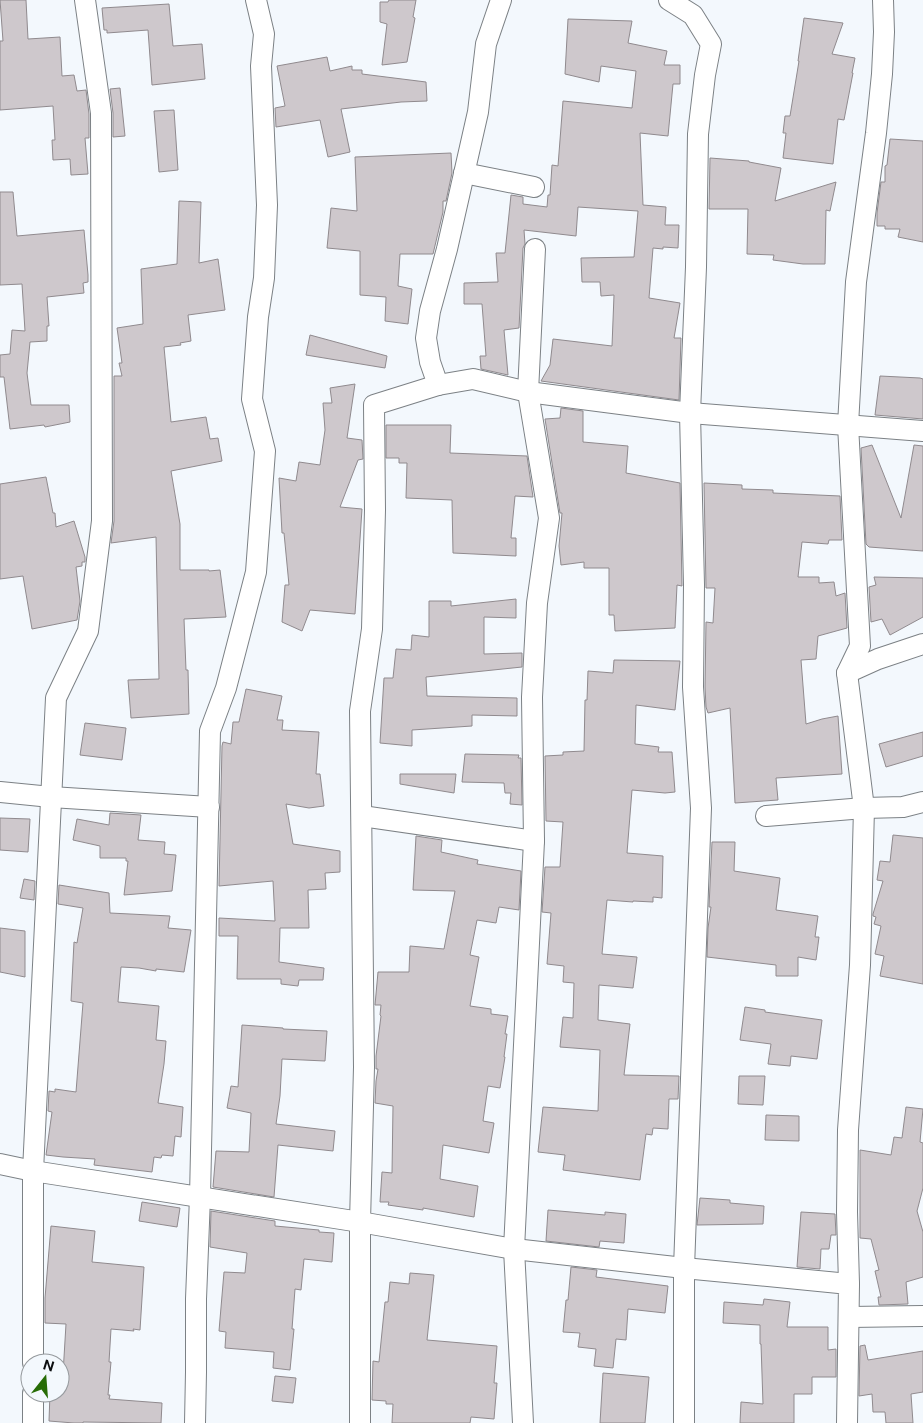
<svg xmlns="http://www.w3.org/2000/svg" width="923" height="1423" font-family="'Public Sans',sans-serif">
  <style>
    .building { fill: #cec8cc; stroke: #908a8e }
    .lines { fill: none; stroke-linecap: round; stroke-linejoin: round }
    .minor-casing { stroke: #7c8185; stroke-width: 22 }
    .minor { stroke: #fff; stroke-width: 20 }
  </style>
  <rect width="100%" height="100%" fill="#f3f8fd"/>
  <g class="building">
    <path d="M0,0H26L28,39L60,37L62,76L74,75L77,91L86,90L89,114V138H85L88,174L71,175L70,159L53,160L52,140H55L53,106L0,110V41H3Z"/>
    <path d="M389,0H416L413,17L415,18L407,62L382,65L387,24L380,22V2H388Z"/>
    <path d="M169,4L173,46L202,44L205,79L152,85L148,30L107,33V30H104L102,8Z"/>
    <path d="M804,18L843,23L832,54L855,58L852,73H853L844,120L838,119L833,164L783,158L786,133H783L785,116H790L799,61H798Z"/>
    <path d="M568,19L632,21L628,43L667,51L664,65H680V84H673L668,136L640,133L643,205L666,207L665,225H679L678,248L663,247V249L653,248L649,298L680,303L674,338H681L679,400L541,381L550,365L553,339L612,346L614,295L601,296L600,282H582L581,258L634,257L638,211L578,207L576,236L524,230L525,244L523,248L519,328L504,330L508,375L481,369L480,356H486L482,304H464V283L498,282L496,253H505L511,195L523,197V204L547,207L548,195H550L552,165L558,166L563,101L632,108L636,71L601,66L599,82L565,74Z"/>
    <path d="M327,57L330,71L352,66V70H362V74L426,82L427,101L401,102L341,109L350,152L328,157L320,120L276,127L275,108L285,106L277,66Z"/>
    <path d="M120,88L125,136L113,137V113L110,89Z"/>
    <path d="M174,110L178,170L159,172L154,111Z"/>
    <path d="M890,139L923,141V242L898,237L900,229H885V226H877V213L881,182H885V166L887,165Z"/>
    <path d="M451,153L452,173L446,201H443V212L433,254H400L398,286L412,289L408,324L385,321L386,297L360,295V251L327,248L331,208L357,211L355,157Z"/>
    <path d="M710,158L749,161V162L781,168L775,201L836,182L830,211L826,210L825,264H803L773,260L774,255L747,254L748,209H709Z"/>
    <path d="M0,192H13L17,236L84,230L88,275V282L83,283L84,293L47,297L49,326H47V341L30,342L27,373L31,405H69L70,422L45,427L44,425L10,429L4,377H0V355L10,354L12,330L25,331L22,284L0,285Z"/>
    <path d="M179,201L201,202L199,263L218,259L225,310L188,315L191,341L180,343L181,345L164,347L171,422L206,417L210,439L218,438L222,461L171,471L180,524V570H209V571L220,570L226,617L184,619L186,670H188L189,714L131,718L128,680L159,679L156,537L111,543L114,521V376H122L119,363H122L117,328L143,324L141,269L177,264Z"/>
    <path d="M310,335L387,356L385,368L306,355Z"/>
    <path d="M880,376L920,378L923,379V419L875,415Z"/>
    <path d="M355,384L347,438L362,440L363,459L358,460L340,507L362,509L355,614L310,610L302,631L282,622L285,585H289L284,533H282L279,478L296,481L299,462L320,465L325,430L323,403H332L330,388Z"/>
    <path d="M561,408L583,411V442L628,446L626,473L680,483L682,586L677,585L675,628L615,631L614,615H609V568H584V562L561,565L559,546L562,513H560L545,419L560,418Z"/>
    <path d="M386,425H451L450,453L527,456L533,497L515,496L511,538H516V556L453,553L452,500L406,498L407,463H399V458H386Z"/>
    <path d="M872,445L901,518L914,445L923,446V551L869,547L866,544L861,448Z"/>
    <path d="M46,477L53,513H55L56,527L74,521L85,557V562H82V566L76,567L80,601L77,620L32,629L23,576L0,579V484Z"/>
    <path d="M704,483L742,485V489L773,490V493L840,496L842,540H829L828,544L802,542L798,577H819V583L834,582L836,596L845,593L847,628L818,636L816,659L801,660L806,724L822,719L838,716L842,774L776,778L778,800L735,803L730,708L708,713L706,707L705,687L706,622L713,623L715,588H706Z"/>
    <path d="M874,577L923,578V617L890,635L882,619L871,622L869,587L876,585Z"/>
    <path d="M516,599V618L484,617V654L522,653V667L426,677L427,696L517,698V716L472,715V726L412,730V746L380,743L384,678H393L396,649L411,650L412,635L429,637V601H451V606Z"/>
    <path d="M614,660L680,661L675,710L636,705L635,744L659,747L658,752H672L675,792L665,793L632,790L627,853L663,856L662,898L653,897V902L633,901V902L607,900L602,954L637,957L633,988L599,985L598,1020L630,1024L624,1075L679,1076L678,1099H669L668,1129L653,1128L652,1135L646,1134L640,1180L563,1170L565,1155L538,1152L543,1107L598,1111L600,1050L560,1047L563,1017L573,1018L574,983L563,982L564,966L547,964L551,913L542,912L545,867H560L563,822L546,821L545,756L563,755V752L584,751L585,700H587L588,671L613,673Z"/>
    <path d="M246,689L282,696L277,720H283L282,730L319,732L316,774H320L324,806L309,808L286,804L293,844L340,851V872L325,873L326,889L308,890L309,928H280L279,962L324,968L323,980H299L298,986L281,984V979H237L238,936H219V918L275,921L273,881L219,886L222,746L223,742L231,744L233,722H239Z"/>
    <path d="M85,723L126,728L122,760L80,755Z"/>
    <path d="M923,732V756L886,767L879,744Z"/>
    <path d="M465,754L519,755L518,758H521L522,805L510,804L511,793H505L504,783L462,782Z"/>
    <path d="M400,774H456L454,793L400,784Z"/>
    <path d="M110,813L141,815L138,840L165,842L164,854L176,855L172,891L124,895L128,861H126V858H100V846L73,840L77,819L109,825Z"/>
    <path d="M0,818L30,819L28,852L0,850Z"/>
    <path d="M893,835L923,838V984L880,976L884,956L875,954L881,926L874,924L876,917L873,916V914L883,881L877,880L880,861L890,862Z"/>
    <path d="M416,836L442,840L441,852L478,860L477,864L521,871L519,910L499,907L496,923L477,920L470,955L479,957L470,1006L491,1009V1014L508,1016L505,1034H507L504,1057H505L500,1088L488,1086L483,1121L494,1123L489,1153L443,1145L440,1179L478,1186L474,1217L423,1208V1210L388,1205L389,1202H380L382,1172L392,1173L393,1106L375,1103L376,1081L378,1069H376V1056L381,1016L380,1015L381,1005H375L378,972H409L410,946L444,949L455,891L413,890Z"/>
    <path d="M712,842H735L734,871L780,878L776,910L818,916L815,937H819L816,960L798,957V976H776V965L707,957L708,928L711,907H709Z"/>
    <path d="M24,879L35,881L34,900L20,898Z"/>
    <path d="M59,885L109,893L110,913L170,916L168,928L191,930L184,972L156,969V971L139,968L121,967L118,1002L159,1006L156,1040L166,1041L164,1064L158,1103L183,1107L181,1137L175,1136L173,1156L162,1155L161,1158L154,1157L152,1172L94,1165L95,1159L63,1157L46,1155L52,1112L48,1111L49,1091L55,1092V1089L76,1092L83,1003L71,1001L74,942L77,943L83,908L58,904Z"/>
    <path d="M0,928L25,931V977L0,972Z"/>
    <path d="M745,1007L765,1010V1012L822,1020L817,1059L791,1056L790,1066L768,1064L771,1044L740,1040Z"/>
    <path d="M242,1025L283,1028V1029L327,1031L325,1061L282,1059L280,1096L276,1124L335,1131L333,1151L278,1145L274,1197L213,1187L216,1151L249,1152L251,1113L227,1108L231,1086L238,1087Z"/>
    <path d="M739,1076H765L763,1105L738,1104Z"/>
    <path d="M906,1107L923,1109L920,1142L923,1143V1188L917,1211L923,1232V1277L906,1282L908,1304L879,1305L878,1297H881L875,1271L879,1270L871,1239L860,1238V1150L891,1155L894,1137L902,1138Z"/>
    <path d="M766,1115L799,1116V1141L765,1140Z"/>
    <path d="M700,1198L730,1200V1203L764,1206L763,1224L697,1225Z"/>
    <path d="M142,1202L180,1208L177,1227L139,1221Z"/>
    <path d="M548,1210L605,1215V1212L626,1214L624,1243L600,1241L599,1247L546,1241Z"/>
    <path d="M211,1211L275,1221V1226L319,1230V1232L334,1233L332,1262L304,1259L301,1290L295,1289L292,1329H294L290,1370L273,1368L274,1352L225,1348L226,1332L219,1331L224,1272L245,1273L247,1253L210,1247Z"/>
    <path d="M801,1212L835,1214L836,1235H831L829,1249H821L820,1269L797,1267Z"/>
    <path d="M51,1226L95,1231L92,1262L144,1267L140,1330L133,1329L134,1331L111,1329L109,1362H111L108,1395H110L109,1399L162,1403L161,1423L83,1422V1423H74L49,1421L50,1393H60V1374H63L66,1324L45,1323V1298Z"/>
    <path d="M571,1267L597,1270L596,1277L668,1286L665,1313L628,1309L626,1340L616,1339L613,1368L594,1366L596,1349L578,1347L580,1333L563,1332L566,1300H568Z"/>
    <path d="M410,1273L434,1275L427,1340L497,1346L494,1383H497L494,1419L471,1417L470,1423H392L393,1404H386V1401L372,1400L373,1361L379,1362L385,1302H388L390,1282L409,1284Z"/>
    <path d="M764,1299L790,1302L787,1327H828V1350L836,1349V1377H812V1394H794V1423H740L741,1402L763,1404L761,1344H760V1325L723,1323L724,1302L763,1305Z"/>
    <path d="M865,1345L868,1360L923,1351V1392L911,1394L913,1423H886L885,1412H873L872,1394L859,1396L860,1346Z"/>
    <path d="M603,1373L649,1377L645,1423H600Z"/>
    <path d="M275,1376L296,1378L293,1403L272,1401Z"/>
  </g>
  <g class="lines">
    <g class="minor-casing">
      <g id="minor">
        <path d="M669,0L693,15L711,44L705,75L698,134L696,267L690,413L694,585L693,687L701,808L684,1268V1423"/>
        <path d="M464,173L534,187"/>
        <path d="M438,385L430,362L426,338L430,311L447,249L478,112L486,44L501,0"/>
        <path d="M847,673L878,659L923,644"/>
        <path d="M0,792L51,797L209,807"/>
        <path d="M362,816L534,841"/>
        <path d="M766,816L864,808L903,807L923,802"/>
        <path d="M0,1164L33,1171L360,1222L514,1249L684,1268L849,1284L847,1423"/>
        <path d="M849,1284L847,1212L848,1130L860,965L864,808L847,673L860,646L848,425L856,282L876,133L882,74L884,32L883,0"/>
        <path d="M849,1317L923,1316"/>
        <path d="M33,1363V1171L56,698L88,631L102,521L101,113L85,0"/>
        <path d="M33,1393V1423"/>
        <path d="M195,1423L196,1372V1299L200,1197L210,731L226,688L256,572L265,451L252,399L258,317L264,278L267,205L261,66L264,34L256,0"/>
        <path d="M360,1423V1222L364,1067L360,711L372,629L375,510L374,405L438,385L473,379L528,392L690,413L923,431"/>
        <path d="M523,1423L514,1249L534,841L532,697L537,603L549,518L528,392L535,249"/>
      </g>
    </g>
    <use href="#minor" class="minor"/>
  </g>
  <g transform="translate(45 1378) rotate(17)"><circle r="24" fill="#f3f8fd" stroke="#969a9e"/>
  <path d="M0-4L9 19L0 12L-9 19Z" fill="#276c06"/>
  <text y="-8" font-size="14" font-weight="bold" text-anchor="middle" fill="#0b0d0f">N</text>
  </g>
</svg>
